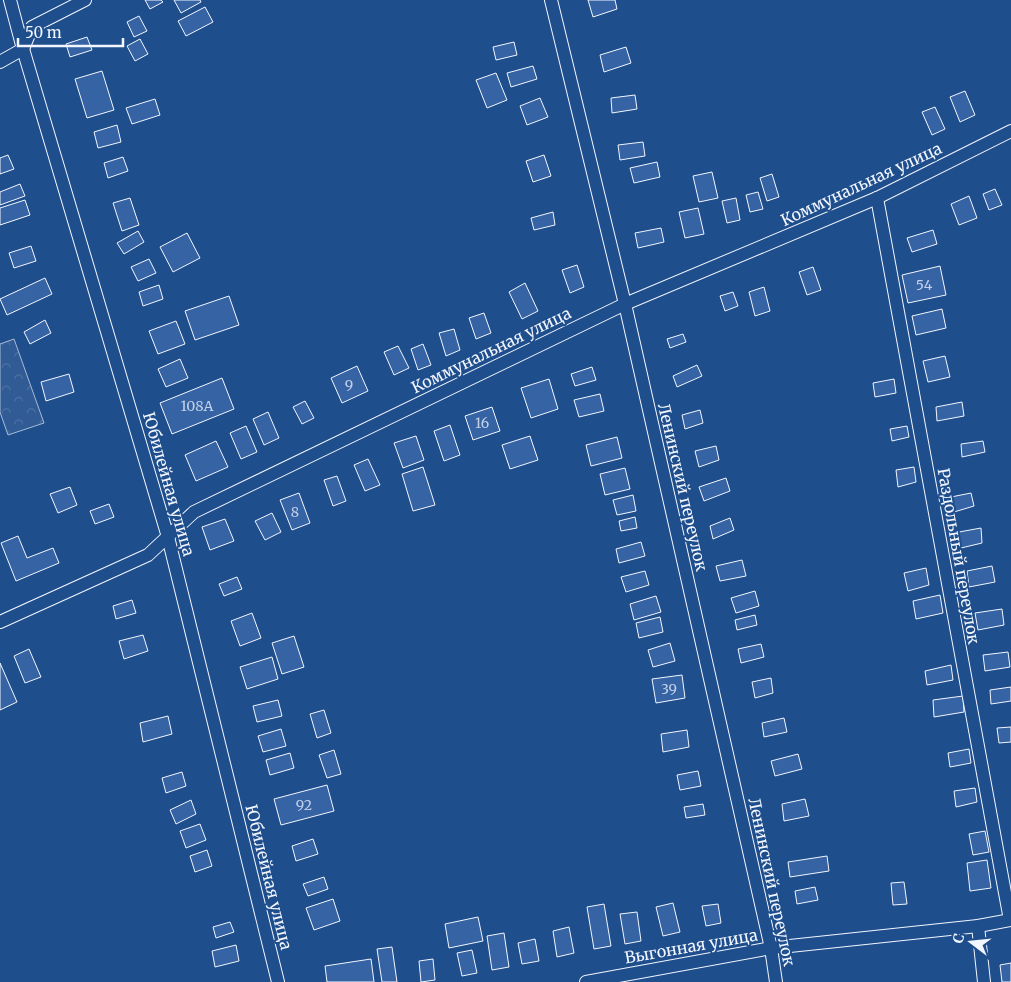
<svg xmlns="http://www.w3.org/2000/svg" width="1011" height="982" font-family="Merriweather,serif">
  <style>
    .forest { fill: url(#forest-crowns); stroke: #a8bbd7 }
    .building { fill: #3563a3; stroke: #f2f6ff }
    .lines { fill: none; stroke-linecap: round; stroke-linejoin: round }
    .minor-casing { stroke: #f2f6ff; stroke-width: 14 }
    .minor { stroke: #1f4e8c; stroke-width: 12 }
    .labels { text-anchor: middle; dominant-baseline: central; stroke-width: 4; stroke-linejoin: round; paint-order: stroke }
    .number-label { font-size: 14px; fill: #c3d1e8 }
    .street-label { font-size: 16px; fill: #f2f6ff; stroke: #1f4e8c }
  </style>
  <defs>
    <pattern id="forest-crowns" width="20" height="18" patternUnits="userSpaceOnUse" patternTransform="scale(1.25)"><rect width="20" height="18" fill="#305b95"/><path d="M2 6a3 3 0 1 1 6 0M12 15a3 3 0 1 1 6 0" fill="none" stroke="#4e73a5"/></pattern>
  </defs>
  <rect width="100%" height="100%" fill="#1f4e8c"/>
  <path class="forest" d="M14,339L44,423L8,435L0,412V344Z"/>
  <g class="building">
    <path d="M145,0H161L163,2L150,9Z"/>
    <path d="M174,0H200L201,2L181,13Z"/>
    <path d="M588,0H615L617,9L593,17Z"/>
    <path d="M205,7L213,22L186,36L178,21Z"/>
    <path d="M139,16L147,31L134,37L127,22Z"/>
    <path d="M87,37L92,50L70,57L66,44Z"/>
    <path d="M140,39L148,54L135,61L127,46Z"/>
    <path d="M514,42L517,55L496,60L493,47Z"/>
    <path d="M626,47L631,63L604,72L600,55Z"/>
    <path d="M533,66L537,79L511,87L507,73Z"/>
    <path d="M102,71L114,110L87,118L75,79Z"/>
    <path d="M496,73L507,100L487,108L476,80Z"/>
    <path d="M965,91L975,115L960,122L950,97Z"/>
    <path d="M635,95L637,109L612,113L611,98Z"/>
    <path d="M540,98L548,117L527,125L520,106Z"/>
    <path d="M155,99L160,115L132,124L126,108Z"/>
    <path d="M935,107L945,129L932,135L922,112Z"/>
    <path d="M117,125L121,142L98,148L94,132Z"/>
    <path d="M643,142L645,156L620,160L618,145Z"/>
    <path d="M8,155L14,169L0,174V158Z"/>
    <path d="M544,155L551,176L533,182L526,161Z"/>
    <path d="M123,157L128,171L108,178L104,163Z"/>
    <path d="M657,162L660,177L634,183L630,168Z"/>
    <path d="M712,172L718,198L699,202L693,176Z"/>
    <path d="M772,174L779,197L767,201L760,178Z"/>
    <path d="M20,184L25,196L0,205V192Z"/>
    <path d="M995,189L1002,205L989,210L983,194Z"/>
    <path d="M758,192L763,209L750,212L746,195Z"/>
    <path d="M969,196L977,218L959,225L951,204Z"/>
    <path d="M130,198L139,225L122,231L113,203Z"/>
    <path d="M736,198L740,220L727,223L722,201Z"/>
    <path d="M25,200L30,215L0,225V208Z"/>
    <path d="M698,208L704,234L685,238L679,212Z"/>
    <path d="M553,212L555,225L534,230L531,218Z"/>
    <path d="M661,228L664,242L638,248L635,233Z"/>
    <path d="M933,230L937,244L912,252L907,238Z"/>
    <path d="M138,231L144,242L124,254L117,243Z"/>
    <path d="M187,233L200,258L173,272L160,247Z"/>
    <path d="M31,246L36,261L14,268L9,253Z"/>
    <path d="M149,259L156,273L138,281L131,267Z"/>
    <path d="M577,265L584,287L570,293L562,270Z"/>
    <path d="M940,266L946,295L908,303L902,275Z"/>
    <path d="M813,267L821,290L807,295L799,272Z"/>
    <path d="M45,278L52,294L7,315L0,299Z"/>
    <path d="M525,283L538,311L522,319L509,292Z"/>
    <path d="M159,285L163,299L143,306L139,292Z"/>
    <path d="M764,287L770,311L755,316L749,292Z"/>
    <path d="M733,292L738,306L725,311L720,296Z"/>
    <path d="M229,296L239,325L195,340L185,311Z"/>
    <path d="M942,309L946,328L916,335L912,316Z"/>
    <path d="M484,313L491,333L476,339L469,318Z"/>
    <path d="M45,320L51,333L30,344L24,332Z"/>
    <path d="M176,321L185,344L158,354L149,331Z"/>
    <path d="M454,329L460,350L446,356L439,333Z"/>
    <path d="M683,334L686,342L670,348L667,339Z"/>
    <path d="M423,344L431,365L418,370L411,349Z"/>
    <path d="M398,346L409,368L394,375L384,352Z"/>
    <path d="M945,356L950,377L928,382L923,361Z"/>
    <path d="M180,359L188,378L166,387L158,369Z"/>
    <path d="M697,365L702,376L677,387L673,376Z"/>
    <path d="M357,366L368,391L342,403L331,378Z"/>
    <path d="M592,367L596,380L575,386L571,374Z"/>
    <path d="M69,374L74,392L46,401L41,382Z"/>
    <path d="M222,378L234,409L172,434L160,403Z"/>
    <path d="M549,379L558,409L531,418L521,388Z"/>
    <path d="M894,379L896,393L875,397L873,383Z"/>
    <path d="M600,394L604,411L579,417L574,400Z"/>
    <path d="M305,401L314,418L302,424L293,407Z"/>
    <path d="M962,402L964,416L937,421L936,407Z"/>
    <path d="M492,407L500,431L473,440L465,416Z"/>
    <path d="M700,410L703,423L685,429L682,415Z"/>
    <path d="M268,412L279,438L264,445L253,419Z"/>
    <path d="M450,425L460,455L444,461L434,431Z"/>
    <path d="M246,426L257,452L241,459L230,433Z"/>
    <path d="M907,426L909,437L892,441L890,429Z"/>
    <path d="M416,436L424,460L403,468L394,443Z"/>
    <path d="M530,436L538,460L510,469L502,445Z"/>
    <path d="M617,437L622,458L591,466L586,445Z"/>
    <path d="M216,441L228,467L196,481L185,455Z"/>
    <path d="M983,441L985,452L962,457L961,444Z"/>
    <path d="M716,446L719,460L699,467L695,451Z"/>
    <path d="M368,459L380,485L365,491L354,465Z"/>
    <path d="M423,467L435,505L413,511L402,474Z"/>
    <path d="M914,467L916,482L898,487L896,470Z"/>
    <path d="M625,468L630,489L605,495L600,474Z"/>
    <path d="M337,476L346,501L333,506L324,480Z"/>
    <path d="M726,478L730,491L704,501L699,487Z"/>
    <path d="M70,487L77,505L58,513L50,494Z"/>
    <path d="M299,493L310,523L292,530L280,500Z"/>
    <path d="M971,493L974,506L954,512L951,497Z"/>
    <path d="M633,495L636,511L617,515L613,500Z"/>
    <path d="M109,504L114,517L95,524L90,511Z"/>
    <path d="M272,513L281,532L265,540L255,521Z"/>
    <path d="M635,517L637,528L621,531L619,521Z"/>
    <path d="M730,518L734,530L713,539L710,526Z"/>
    <path d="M225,519L234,541L210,550L202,527Z"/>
    <path d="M981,528L982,543L961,548L959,532Z"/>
    <path d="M18,536L27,558L53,548L59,563L16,581L1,543Z"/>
    <path d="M641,542L645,556L619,563L616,549Z"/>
    <path d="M742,560L746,576L720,581L716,566Z"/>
    <path d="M992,566L995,582L969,587L967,571Z"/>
    <path d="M926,568L929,585L908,591L904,573Z"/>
    <path d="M645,571L649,585L626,592L621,577Z"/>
    <path d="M237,577L242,589L224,596L219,584Z"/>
    <path d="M755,591L759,606L736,613L731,598Z"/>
    <path d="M940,595L943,613L916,619L913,601Z"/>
    <path d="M656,596L661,612L634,620L630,604Z"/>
    <path d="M132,600L136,613L116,619L113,606Z"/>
    <path d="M1002,609L1004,625L978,630L975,613Z"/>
    <path d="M252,613L261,638L240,646L231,621Z"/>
    <path d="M755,615L757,625L737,630L735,620Z"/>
    <path d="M660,617L663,632L639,638L636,623Z"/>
    <path d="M143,635L148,651L124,659L119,641Z"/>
    <path d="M294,636L304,667L282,674L272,643Z"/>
    <path d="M670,643L675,661L653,667L648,650Z"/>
    <path d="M761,644L764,657L741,663L738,649Z"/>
    <path d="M29,649L41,677L25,683L14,656Z"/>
    <path d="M1008,652L1010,667L985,671L983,655Z"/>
    <path d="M272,657L278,679L247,689L240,667Z"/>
    <path d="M0,663L17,702L0,710Z"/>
    <path d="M951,665L953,680L927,685L925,671Z"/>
    <path d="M682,675L685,698L656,703L652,679Z"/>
    <path d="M771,678L773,693L755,698L752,682Z"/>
    <path d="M1011,687V701L991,704L990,690Z"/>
    <path d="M963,696L964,712L934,717L933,700Z"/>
    <path d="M278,700L282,716L257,722L253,706Z"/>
    <path d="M324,710L331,733L317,738L310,714Z"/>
    <path d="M168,716L172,734L143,742L140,723Z"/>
    <path d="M784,718L787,732L764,737L762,723Z"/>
    <path d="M1011,727V742L999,743L997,728Z"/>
    <path d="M281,729L286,746L263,752L258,736Z"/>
    <path d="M687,730L689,747L663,752L661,734Z"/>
    <path d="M969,749L971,763L950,767L948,753Z"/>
    <path d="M334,750L341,774L327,778L319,755Z"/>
    <path d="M290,753L294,768L270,775L266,760Z"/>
    <path d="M798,754L802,769L775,776L771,761Z"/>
    <path d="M698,771L701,786L680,790L677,775Z"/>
    <path d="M182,772L186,786L166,793L162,778Z"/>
    <path d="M327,785L334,811L281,825L274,799Z"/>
    <path d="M975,788L977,802L956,807L954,791Z"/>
    <path d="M805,799L809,816L784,821L782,804Z"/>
    <path d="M191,800L196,814L176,824L170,810Z"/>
    <path d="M703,804L705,815L686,818L684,807Z"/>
    <path d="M200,824L206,840L186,848L180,831Z"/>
    <path d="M985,831L989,852L973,855L969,834Z"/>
    <path d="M313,839L318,854L296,861L292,846Z"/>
    <path d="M207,850L212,866L195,872L190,856Z"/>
    <path d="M827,856L829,871L790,877L788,862Z"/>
    <path d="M987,860L991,888L970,891L967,863Z"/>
    <path d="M324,877L328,889L308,896L303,884Z"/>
    <path d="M904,882L907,904L893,905L891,883Z"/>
    <path d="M815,887L818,900L797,904L795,891Z"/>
    <path d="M333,899L340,921L314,930L306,908Z"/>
    <path d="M673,903L680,932L663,936L656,907Z"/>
    <path d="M604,904L611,946L594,949L587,907Z"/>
    <path d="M718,904L721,923L706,926L702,906Z"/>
    <path d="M637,912L641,941L625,944L620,914Z"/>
    <path d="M478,917L483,941L449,948L445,924Z"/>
    <path d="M230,922L234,932L216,938L213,927Z"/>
    <path d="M569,927L574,953L557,957L553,931Z"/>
    <path d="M504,933L509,967L492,970L487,936Z"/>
    <path d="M535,939L539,961L522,964L518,943Z"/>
    <path d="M236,945L239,961L215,967L212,951Z"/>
    <path d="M392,947L397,982H382L377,949Z"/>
    <path d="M472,950L477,973L462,976L457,953Z"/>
    <path d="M371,959L374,982H327L325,966Z"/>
    <path d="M433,959L435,980L421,982L419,961Z"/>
    <path d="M1011,963V982H1002L1000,965Z"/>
  </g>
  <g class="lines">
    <g class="minor-casing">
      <g id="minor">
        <path d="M10,0L23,49L168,537L278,982"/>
        <path d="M551,0L625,304L771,948L776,982"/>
        <path d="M0,62L23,49L32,27L85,0"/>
        <path d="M877,198L1010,920"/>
        <path d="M0,622L148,555L194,512L625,304L877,198L1011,131"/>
        <path d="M978,926L984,982"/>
        <path d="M586,982L771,948L978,926L1011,920"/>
      </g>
    </g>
    <use href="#minor" class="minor"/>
  </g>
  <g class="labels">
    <g class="number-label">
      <text x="924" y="285">54</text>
      <text x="349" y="385">9</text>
      <text x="197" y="406">108А</text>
      <text x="482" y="423">16</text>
      <text x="295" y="512">8</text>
      <text x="669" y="689">39</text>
      <text x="304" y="805">92</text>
    </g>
    <g class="street-label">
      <text transform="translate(861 184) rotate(-25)">Коммунальная улица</text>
      <text transform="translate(491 350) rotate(-26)">Коммунальная улица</text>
      <text transform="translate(169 484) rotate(74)">Юбилейная улица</text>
      <text transform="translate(683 487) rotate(77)">Ленинский переулок</text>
      <text transform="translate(959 556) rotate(80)">Раздольный переулок</text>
      <text transform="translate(269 877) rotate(76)">Юбилейная улица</text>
      <text transform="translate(772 882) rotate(78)">Ленинский переулок</text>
      <text transform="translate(691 946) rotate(-10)">Выгонная улица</text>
    </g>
  </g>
  <g transform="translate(971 942) rotate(286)" stroke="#1f4e8c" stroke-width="4" paint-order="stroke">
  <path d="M0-4L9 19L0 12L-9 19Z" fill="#f2f6ff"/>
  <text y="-8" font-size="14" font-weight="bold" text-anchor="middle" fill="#f2f6ff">С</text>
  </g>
  <path d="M18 38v8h105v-8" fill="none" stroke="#f2f6ff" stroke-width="2.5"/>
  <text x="25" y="38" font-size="15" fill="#f2f6ff" stroke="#1f4e8c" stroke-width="4" paint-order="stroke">50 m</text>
</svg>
